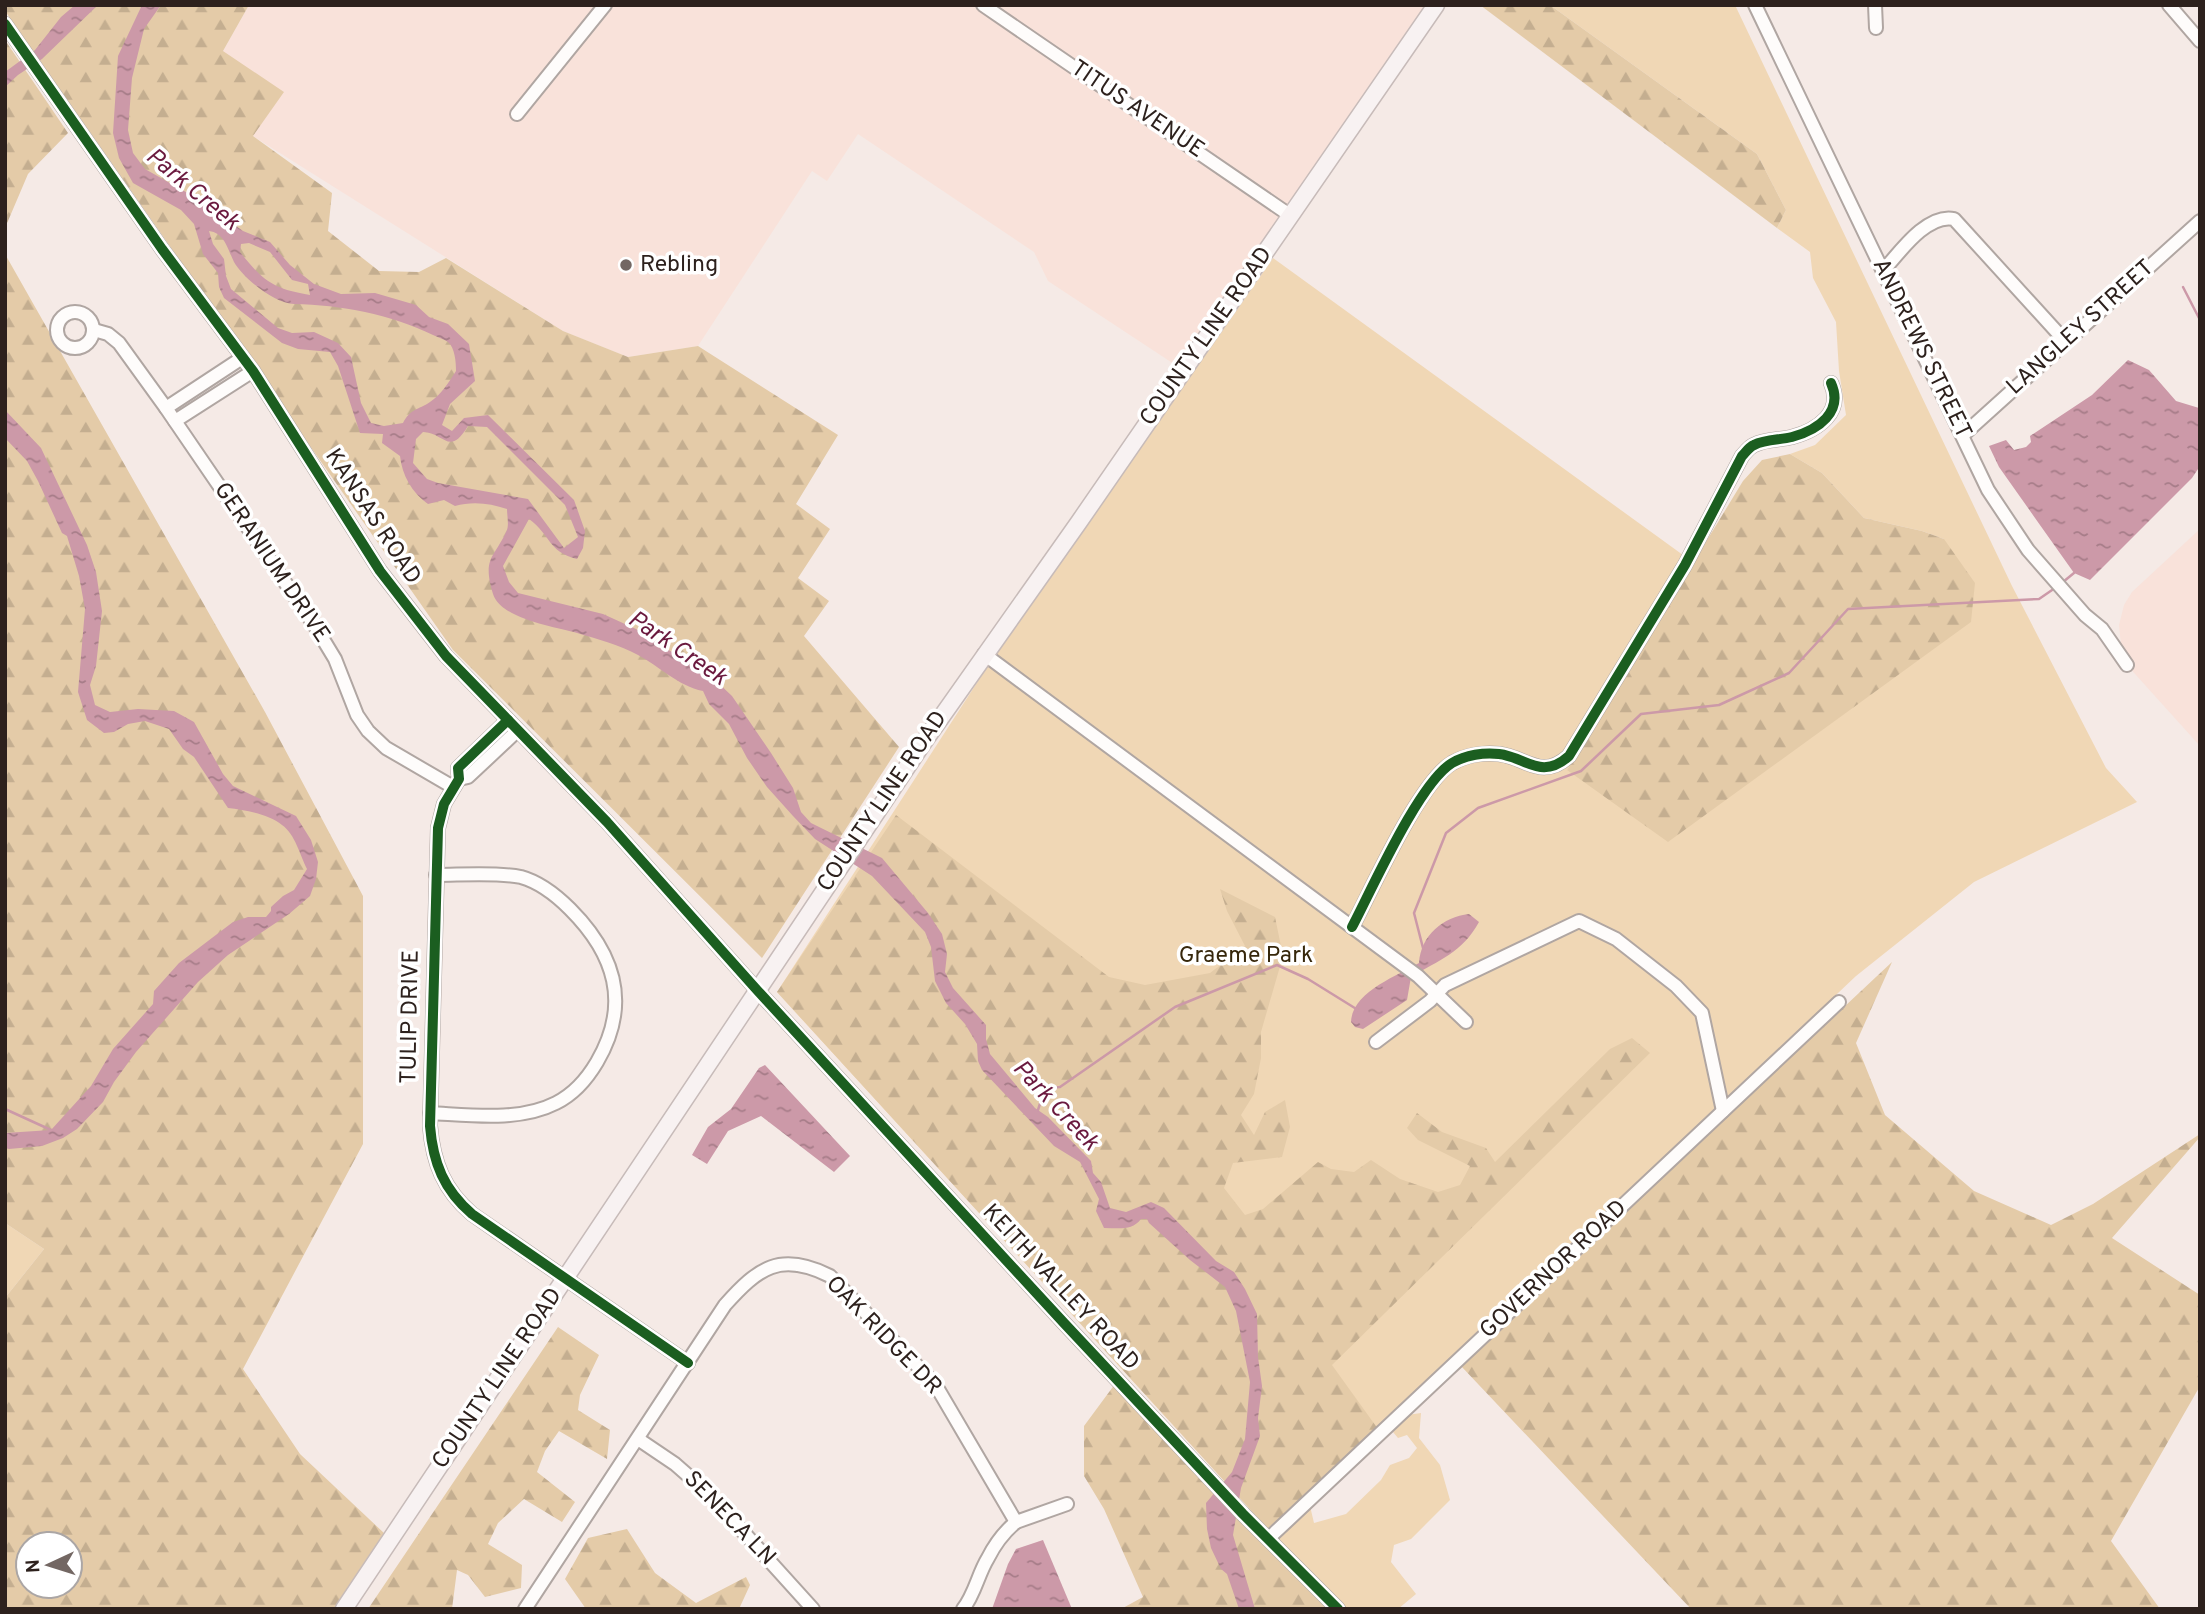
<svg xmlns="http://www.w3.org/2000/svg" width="2205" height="1614" font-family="Overpass,sans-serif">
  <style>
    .built { fill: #f9e2da }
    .green { fill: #f0d7b5 }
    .forest { fill: url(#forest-firs); fill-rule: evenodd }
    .water { fill: url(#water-ripples); fill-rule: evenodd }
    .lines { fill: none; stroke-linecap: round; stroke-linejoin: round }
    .stream { stroke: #cc99a8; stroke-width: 2.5 }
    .minor-casing { stroke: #b0a6a2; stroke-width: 16 }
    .major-casing { stroke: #c7bbb9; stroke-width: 19 }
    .minor { stroke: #fefcfb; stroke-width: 12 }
    .major { stroke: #f8f2f2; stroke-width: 16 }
    .cycleway-casing { stroke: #fff; stroke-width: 15 }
    .cycleway { stroke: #1b5e20; stroke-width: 10 }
    .poi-dot { fill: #736763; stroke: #fff; stroke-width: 2.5 }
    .labels { text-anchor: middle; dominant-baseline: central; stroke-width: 7; stroke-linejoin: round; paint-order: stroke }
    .street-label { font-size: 23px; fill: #2d211d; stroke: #fff }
    .poi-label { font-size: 23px; fill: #2d211d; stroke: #fff; text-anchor: start }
    .park-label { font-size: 23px; fill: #36270b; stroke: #fff }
    .water-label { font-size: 24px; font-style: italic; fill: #6a193e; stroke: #fff }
  </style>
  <defs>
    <pattern id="forest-firs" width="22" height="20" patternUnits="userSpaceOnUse" patternTransform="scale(1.75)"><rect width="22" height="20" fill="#e4cba8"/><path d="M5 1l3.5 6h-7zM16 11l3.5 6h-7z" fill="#c4ae90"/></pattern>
    <pattern id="water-ripples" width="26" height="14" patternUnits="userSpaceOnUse" patternTransform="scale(1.75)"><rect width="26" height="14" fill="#cc99a8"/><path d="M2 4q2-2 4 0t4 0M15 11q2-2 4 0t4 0" fill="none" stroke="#a67c88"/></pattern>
  </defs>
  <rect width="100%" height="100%" fill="#f5eae6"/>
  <g class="built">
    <path d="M249,5H1425L1180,368L1048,281L1034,252L858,134L827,181L812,171L698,346L628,357L563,331L253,136L223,51Z"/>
    <path d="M2200,529V746L2127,665L2121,645L2119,625L2124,605L2132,592Z"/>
  </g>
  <g class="green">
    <path d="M1550,5H1735L2012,586L2106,768L2137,802L1974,882L1856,976L1270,1531L777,992L991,661L1273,258L1694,563L1567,770L1944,539L1922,531L1864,518L1822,473L1790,454L1815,445L1846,415L1839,371L1836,322L1813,278L1810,252L1777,228L1786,210L1757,154Z"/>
    <path d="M5,1223L44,1249L5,1298Z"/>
    <path d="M1421,1413L1419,1438L1440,1465L1450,1500L1411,1539L1394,1545L1391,1562L1416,1594L1398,1609H1345L1275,1538L1310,1506L1314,1523L1346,1514L1381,1480L1390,1465L1409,1458L1417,1448L1407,1435L1398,1438L1393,1432L1407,1415Z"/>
  </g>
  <g class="forest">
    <path d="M5,5H249L223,51L284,92L253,136L332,193L328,231L379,271L419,272L446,258L563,331L628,357L698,346L838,435L796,504L830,529L798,578L829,601L804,636L899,747L762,958L453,650L5,11Z"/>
    <path d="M1480,5H1550L1757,154L1786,210L1777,228Z"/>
    <path d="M5,40L68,133L28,174L5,228Z"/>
    <path d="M5,254L265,712L363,896V1144L243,1369L300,1454L385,1534L334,1609H5V1298L44,1249L5,1223ZM28,1544H70V1586H28Z"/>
    <path d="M1790,454L1822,473L1864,518L1922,531L1944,539L1975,583L1971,622L1668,842L1567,770L1743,481L1762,460Z"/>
    <path d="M896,815L1109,977L1145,985L1210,973L1245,946L1227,911L1220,889L1275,917L1283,956L1261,1032V1058L1254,1094L1241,1115L1254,1135L1265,1112L1285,1100L1290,1127L1282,1157L1233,1163L1224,1188L1245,1215L1263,1209L1318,1162L1331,1169L1354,1172L1371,1160L1400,1179L1438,1192L1460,1185L1470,1166L1418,1140L1407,1128L1417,1113L1442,1132L1486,1148L1495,1162L1610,1049L1632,1038L1650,1053L1332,1365L1378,1429L1270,1531L777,992Z"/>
    <path d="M1892,962L1856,1043L1885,1115L1974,1191L2051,1225L2093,1204L2200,1134V1137L2112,1238L2200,1295V1386L2111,1541L2160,1609H1691L1461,1366Z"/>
    <path d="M558,1327L599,1355L580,1395L578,1410L610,1430L607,1459L559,1431L545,1451L537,1472L575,1502L562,1522L524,1499L498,1523L488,1544L522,1565L521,1588L485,1597L468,1575L457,1570L452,1609H368Z"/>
    <path d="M1115,1384L1337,1609H1121L1143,1597L1104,1509L1084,1476V1426Z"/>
    <path d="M627,1529L655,1573L696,1603L746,1577L750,1585L739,1609H586L565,1579L588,1538Z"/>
  </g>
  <g class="water">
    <path d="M75,5H98L42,59L18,75L5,87V72L35,50L61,17Z"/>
    <path d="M142,5H161L144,29L132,78L128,130L133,153L145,169L200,200L243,231L270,242L290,265L314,284L341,294L375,293L416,305L429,317L448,324L469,344L475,381L450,404L442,425L452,431L464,418L488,415L574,500L585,531L583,548L577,559C547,551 551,535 529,519L503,566L509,582L518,593L603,614L636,629L714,679L732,696L771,753L793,788L801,812L811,823L882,858L928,913L942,934L947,954L945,972L953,988L986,1025V1039L990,1054L1035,1108L1048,1117L1091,1161L1093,1173L1101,1182L1110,1208L1126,1212L1151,1202L1164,1208L1216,1261L1234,1272L1245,1289L1257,1314L1258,1357L1262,1386L1258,1418L1260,1436L1241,1488L1233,1535L1255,1609H1239L1227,1574L1221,1569L1211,1548L1207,1529L1206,1503L1232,1472L1245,1439L1250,1382L1236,1311L1225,1287L1190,1260L1149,1223L1147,1219H1141C1132,1231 1119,1228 1104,1228L1096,1211L1099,1199L1080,1162L1054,1146L982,1070L978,1061L977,1044L965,1024L946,1003L935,981L931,947L925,932L872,876L815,839L793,816L767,787L747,758L729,724L709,704L703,691C678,686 659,666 638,655C620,645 597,639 577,633C555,627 501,619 493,594C482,557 494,559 507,530C509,524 507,515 507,509C490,503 472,501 455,506L444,500L428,504C412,493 402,475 400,456L382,443L383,434L360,433L338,366L330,352L298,349L282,343L224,298L219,287L218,273L203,254L194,224L181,210L133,183L119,158L113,133L118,56ZM209,231C225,233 228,250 234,262C243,278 275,304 294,304C341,305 390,314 433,335C437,337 444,339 448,342C455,348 456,362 456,371C449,382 441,395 430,402C418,410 410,409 403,423L384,426L371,423L361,403L351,357L338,343L314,332L292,333L278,328L231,289L226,276L224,259L213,244ZM249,243L270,252L292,280L308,284L310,295C273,289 263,281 240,252L241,244ZM468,426L487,427L565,505L578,537L564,548L528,499L438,483L427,479L413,463L416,439L423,432C445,433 449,457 468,426Z"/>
    <path d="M2128,360L2149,370L2176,401L2199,408L2200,466L2192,478L2090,580L2074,573L1999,467L1989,446L2006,440L2014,450L2026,447L2031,442L2030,436L2092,395Z"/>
    <path d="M5,410L41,448L87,545L96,572L102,611L96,666L90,685L95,705L110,712L138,709L174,711L194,722L223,774L233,786L296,816L311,840L318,862L316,879L310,896L289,914L228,955L198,982L136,1052L114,1082L103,1102L77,1129L63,1138L42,1146L9,1149L5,1148V1133L51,1130L91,1086L113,1049L153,1004L154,991L179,963L233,922L248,917H266L271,911V907L283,896L294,890L307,869C300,855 295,834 282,825C268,814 245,810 228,808L194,757L183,749L169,729L145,721L128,724L114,732L104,733L87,720L78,692L85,609L79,576L67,536L62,533L38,481L27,461L5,438Z"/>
    <path d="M1469,914L1479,922C1462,953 1439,960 1411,977L1407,1000L1363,1029L1355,1027L1351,1022C1352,992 1397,976 1419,963C1421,935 1443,917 1469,914Z"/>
    <path d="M765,1065L850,1156L834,1172L761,1116L728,1131L707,1164L692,1155L708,1127L731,1109L759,1068Z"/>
    <path d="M1043,1540L1072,1609H992L1008,1564L1016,1549Z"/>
  </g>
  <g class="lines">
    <g class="stream">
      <path d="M2183,287L2200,320"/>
      <path d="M2063,582L2074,573"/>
      <path d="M1423,948L1414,913L1446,833L1478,808L1581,771L1641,714L1719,705L1789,673L1848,609L2039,599L2055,588"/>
      <path d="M5,1109L51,1130"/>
      <path d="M1038,1110L1045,1088L1060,1087L1175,1007L1277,965L1308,979L1358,1010"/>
    </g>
    <g class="minor-casing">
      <g id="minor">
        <path d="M983,5L1291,216"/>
        <path d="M1755,5L1988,490L2028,550L2085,615L2102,629L2127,665"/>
        <path d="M1875,5L1876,28"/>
        <path d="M2169,5L2200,41"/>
        <path d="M5,24L162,249L253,371L380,571L446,656L607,822L757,990L1064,1323L1243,1514L1338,1609"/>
        <path d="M517,114L605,5"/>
        <path d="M1883,271C1899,253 1927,213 1954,219L2066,342"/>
        <circle cx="75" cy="330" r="18"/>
        <path d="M94,330L108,334L119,343L166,408L315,626L335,659L357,715L368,731L386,748L453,787"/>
        <path d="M166,408L242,358"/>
        <path d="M175,421L253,371"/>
        <path d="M1963,435L2200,221"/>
        <path d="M984,654L1418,976L1466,1022"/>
        <path d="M508,720L458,768L459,779L444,804L438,828L430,1126C433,1163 444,1190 472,1214L688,1363"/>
        <path d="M459,779L468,777L517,731"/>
        <path d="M1352,927C1372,889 1419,783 1452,763C1466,755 1484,752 1499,754C1526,757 1541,781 1569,756L1685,565L1742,456C1745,453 1749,447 1754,445C1765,439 1780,440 1792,437C1818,430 1844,412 1831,383"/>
        <path d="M1376,1042L1430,1001L1445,985L1579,921L1616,939L1676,986L1702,1013L1723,1111"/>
        <path d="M430,1113C470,1115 519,1122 556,1103C574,1094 587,1079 597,1062C631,1004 615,954 570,909C557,896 539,882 521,877C498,872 460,875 436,875"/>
        <path d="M638,1439L675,1464L708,1493L813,1609"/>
        <path d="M1269,1538L1839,1002"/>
        <path d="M525,1609L725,1305C758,1268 780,1251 830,1276L935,1384L1016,1522L1067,1504"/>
        <path d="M963,1609C975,1594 978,1574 988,1558C995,1544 1004,1532 1016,1522"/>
      </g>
    </g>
    <g class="major-casing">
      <path id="major" d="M344,1609L923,743L1079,522L1436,5"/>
    </g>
    <use href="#minor" class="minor"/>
    <use href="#major" class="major"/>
    <g class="cycleway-casing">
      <g id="cycleway">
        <path d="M5,24L162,249L253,371L380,571L446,656L607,822L757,990L1064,1323L1243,1514L1338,1609"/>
        <path d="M508,720L458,768L459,779L444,804L438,828L430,1126C433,1163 444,1190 472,1214L688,1363"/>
        <path d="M1352,927C1372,889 1419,783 1452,763C1466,755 1484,752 1499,754C1526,757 1541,781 1569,756L1685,565L1742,456C1745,453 1749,447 1754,445C1765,439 1780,440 1792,437C1818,430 1844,412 1831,383"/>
      </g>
    </g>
    <use href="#cycleway" class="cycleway"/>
  </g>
  <circle class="poi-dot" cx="626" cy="265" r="7"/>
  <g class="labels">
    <g class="street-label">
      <text transform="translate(1137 110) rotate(34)">TITUS AVENUE</text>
      <text transform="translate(2081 328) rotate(-42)">LANGLEY STREET</text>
      <text transform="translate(1207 337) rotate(-55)">COUNTY LINE ROAD</text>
      <text transform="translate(1921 349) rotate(64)">ANDREWS STREET</text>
      <text transform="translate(372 517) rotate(57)">KANSAS ROAD</text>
      <text transform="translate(271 563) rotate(56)">GERANIUM DRIVE</text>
      <text transform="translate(883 802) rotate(-56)">COUNTY LINE ROAD</text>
      <text transform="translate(411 1017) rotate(-89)">TULIP DRIVE</text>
      <text transform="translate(1554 1270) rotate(-43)">GOVERNOR ROAD</text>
      <text transform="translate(1060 1288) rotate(47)">KEITH VALLEY ROAD</text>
      <text transform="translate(883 1336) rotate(46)">OAK RIDGE DR</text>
      <text transform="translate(498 1379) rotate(-56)">COUNTY LINE ROAD</text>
      <text transform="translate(729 1519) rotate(46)">SENECA LN</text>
    </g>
    <g class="poi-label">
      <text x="640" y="265">Rebling</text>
    </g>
    <g class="park-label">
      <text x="1246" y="956">Graeme Park</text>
    </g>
    <g class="water-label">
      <text transform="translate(192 190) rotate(40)">Park Creek</text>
      <text transform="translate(677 649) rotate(34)">Park Creek</text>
      <text transform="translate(1055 1106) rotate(47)">Park Creek</text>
    </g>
  </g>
  <rect width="2205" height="1614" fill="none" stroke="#2d211d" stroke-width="14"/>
  <g transform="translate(49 1565) rotate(266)"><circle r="33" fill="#ffffff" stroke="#aba6a5" stroke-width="2"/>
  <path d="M0-5L12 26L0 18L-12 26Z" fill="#736763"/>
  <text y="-10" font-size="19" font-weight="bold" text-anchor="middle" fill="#2d211d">N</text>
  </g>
</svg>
